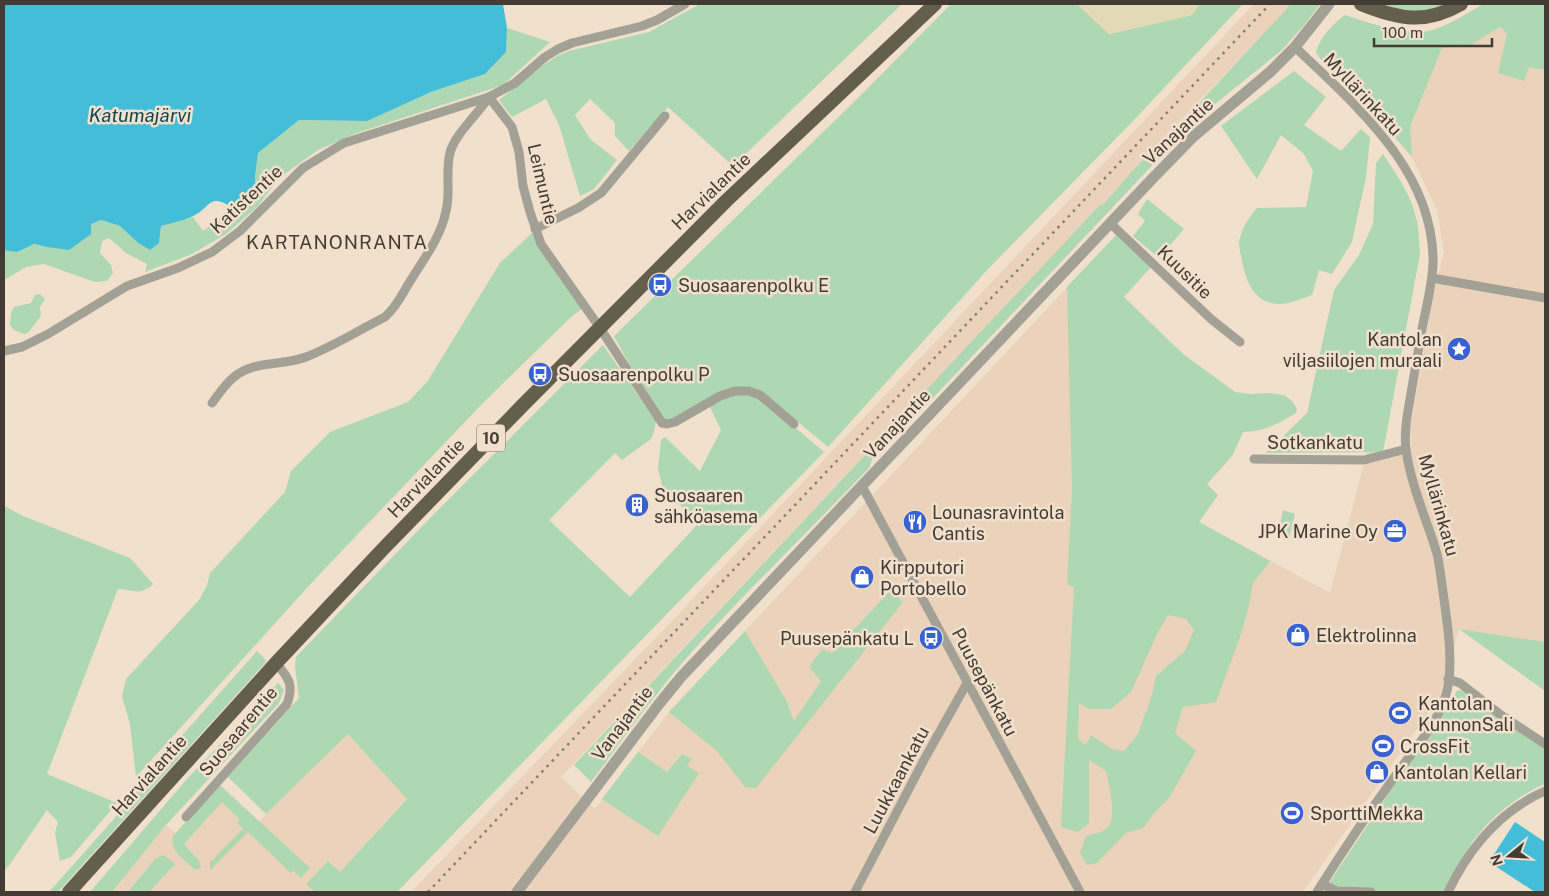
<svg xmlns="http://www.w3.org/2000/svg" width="1549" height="896" font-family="'Public Sans',sans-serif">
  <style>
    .built { fill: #ead3ba }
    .green { fill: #aed8b2; fill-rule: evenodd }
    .sand { fill: #e3d9b4 }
    .water { fill: #44bdd9 }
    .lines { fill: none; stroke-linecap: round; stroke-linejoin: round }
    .minor { stroke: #a3a096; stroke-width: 9 }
    .tertiary { stroke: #a3a096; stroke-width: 11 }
    .trunk { stroke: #645e4c; stroke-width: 14 }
    .rail { stroke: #897e71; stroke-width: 2.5; stroke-dasharray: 2.5 5; stroke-linecap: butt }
    .labels { text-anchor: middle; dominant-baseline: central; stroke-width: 5; stroke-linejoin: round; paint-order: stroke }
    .shield { fill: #f1e0cc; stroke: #776d62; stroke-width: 1 }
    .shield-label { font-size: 16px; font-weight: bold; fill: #433c34 }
    .street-label { font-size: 18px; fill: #433c34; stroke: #f1e0cc }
    .poi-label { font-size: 18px; fill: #433c34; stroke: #f1e0cc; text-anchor: start }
    .water-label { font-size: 19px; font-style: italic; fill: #114652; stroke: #f1e0cc }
    .neighbourhood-label { font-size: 19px; letter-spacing: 1px; fill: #433c34; stroke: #f1e0cc }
  </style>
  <rect width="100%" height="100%" fill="#f1e0cc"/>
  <g class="built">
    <path d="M1254,4H1292L1133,170L1103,205H1101L561,777L595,809L669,712L1089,264L1183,354L1235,392L1249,419L1232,456L1207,484L1218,495L1199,522L1330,593L1367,452L1412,451L1410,430L1433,296L1444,252L1437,210L1412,157L1410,127L1442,48L1469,46L1500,27L1507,34L1529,67L1545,70V642L1459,629L1440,696L1303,892H411L670,623Z"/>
    <path d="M348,734L407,798L340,872L328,861L307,883L315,892H112L166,825L185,841L222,801L239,820L237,822L248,832Z"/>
  </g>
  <g class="green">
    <path d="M700,4H902L733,166L668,107L629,151L615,136V123L590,99L575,115L590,139L617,160L594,189L580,196L559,125L546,99L512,117L499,100L542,66L557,56L569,51L649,32Z"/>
    <path d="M951,4H1077L1109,34L1192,15L1199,4H1243L1132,122L989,268L828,447L762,392L751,387L669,421L664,420L628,362L614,336L860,96Z"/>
    <path d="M1291,4H1320L1305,24L1282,50L1194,121L930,401L874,455L869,468C807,533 742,595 683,662C650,701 621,742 591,782L574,765L1101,204L1103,205L1133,170L1188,115Z"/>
    <path d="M1382,4H1446L1437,9L1407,12Z"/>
    <path d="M1483,4H1545V70L1529,67L1524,81L1498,73L1507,34L1500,27L1469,46L1442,48L1410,127L1412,157L1363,101L1321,60L1316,52C1320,37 1333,24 1345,15C1369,23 1412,38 1436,29C1452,23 1468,13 1483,4Z"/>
    <path d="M507,28L550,42L503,85L357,133L318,150L279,178L258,206L226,234L192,254L145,272L147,264L126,253L109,238L102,241L100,253L111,265L113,273L107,281L95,282L44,264L26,267L4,280V242C26,243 47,246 69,250L91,224L101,220L120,226L137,242L159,243L161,226L193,217L203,231L256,191L255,177L258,153L299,120L366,121L431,92L485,74L506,52Z"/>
    <path d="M1294,71L1326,97L1304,125L1341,151L1361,129L1370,137L1366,177L1352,242L1332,274L1319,270L1312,295C1301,299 1290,304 1278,304C1254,303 1246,281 1242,261C1241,255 1239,247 1239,242C1242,227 1248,219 1257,208L1306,207L1313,171L1304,154L1281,135L1257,179L1221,126Z"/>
    <path d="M1383,154C1397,175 1412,196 1417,222C1419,232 1419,243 1420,254L1383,452L1266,453L1307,413L1334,290L1359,255L1373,224L1376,163Z"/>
    <path d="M1147,199L1184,229L1159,258L1133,236L1145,221L1138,214Z"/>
    <path d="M534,231L583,308L570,318L483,403L316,578L136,777L130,724L122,697L126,679L199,600L207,585L210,573L285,492L291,471L330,432L408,402L427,382L500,263Z"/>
    <path d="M1116,235H1119L1151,267L1124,297L1183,354L1235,392L1251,394L1270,393L1284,395L1292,401L1297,409L1296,413C1279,424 1263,432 1243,432L1232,456L1207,484L1218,495L1199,522L1270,561L1253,583L1248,610L1240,637L1216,702L1183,707L1175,733L1196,751L1169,798L1155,812L1143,828L1126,833L1097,863L1087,865L1080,853L1086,836C1094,834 1102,833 1108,827C1117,816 1109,784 1106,771L1089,760V823L1078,832L1061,827L1074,587L1067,584L1072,490L1067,287ZM1168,615L1186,619L1194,630L1185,651L1156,676L1152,695L1138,734L1124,751L1112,749L1091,735L1086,745L1078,739L1079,703L1089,709H1111L1131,692L1157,634Z"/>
    <path d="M40,294L45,299L40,307L41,316L28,333L24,334L14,330L10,325L11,313L14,307L31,303L35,295Z"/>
    <path d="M603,345L656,421L654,432L651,439L622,460L615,453L549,520L630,597L697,525L699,527L703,523L664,493L658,469L661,440L665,437L700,471L721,430L709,405L735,394L758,396L824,452L397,892H315L306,884L328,861L340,872L407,799L348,734L266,814L228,777L299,698L295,667L296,657L434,514Z"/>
    <path d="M4,506L23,516L130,558L153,584C141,596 134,590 118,589L47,774L117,803L71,857L60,861L55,833L58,822L47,810L8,867L4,871Z"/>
    <path d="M1283,510L1295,514L1289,538L1278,534Z"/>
    <path d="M891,590L903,602L756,788L745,787L717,751L669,712L745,631L786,700L794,721L821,681L809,667L822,649L832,653Z"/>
    <path d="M1459,629L1545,642V691Z"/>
    <path d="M257,651L266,660L265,663L58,892H49L121,811L178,740Z"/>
    <path d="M278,683L284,690L279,703L166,825L112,892H90L187,779Z"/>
    <path d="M1463,690L1545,745V784C1518,795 1491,817 1473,841C1463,855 1455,875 1445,887L1444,892H1323L1457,691Z"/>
    <path d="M638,752L667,772L682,754L692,759L687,766L699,773L658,836L602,799Z"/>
    <path d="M221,786L310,868L301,878L294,871L291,873L248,832L210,870V862L243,829L237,823L239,819L222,802L184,844L199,861L201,867L198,870L194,869C185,860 169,850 173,836L216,788Z"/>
    <path d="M162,855L165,856L175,864L149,892H128L155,859Z"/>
  </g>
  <path class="sand" d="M1077,4H1199L1192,15L1109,34Z"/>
  <g class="water">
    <path d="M4,4H503L507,28L506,52L485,74L431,92L367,121L299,120L258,153L255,177L256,191L235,209C206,191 213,208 191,217C182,221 171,223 161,226L159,243L150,250L137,242L120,226L101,220L91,224V234L69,250L47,247L34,244L17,252L4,250Z"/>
    <path d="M1515,822L1545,842V892H1535L1489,862Z"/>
  </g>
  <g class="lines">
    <g class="minor">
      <path d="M1295,47C1356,106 1435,171 1433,264C1432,286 1426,308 1422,329C1418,352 1414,375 1410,399C1407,416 1404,433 1406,450C1411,486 1427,520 1437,554C1440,566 1441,579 1443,592C1447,620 1453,658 1448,686C1442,720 1415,747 1396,775C1368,813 1342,852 1317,892"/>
      <path d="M1110,223L1211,319L1240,342"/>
      <path d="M535,229L578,208L601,193L665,116"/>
      <path d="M1432,278L1545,298"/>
      <path d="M4,351L22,347L48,334L127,286L178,268L212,252L240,231L303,168L344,143L489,97L515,83L545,57L558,49L572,43L642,26L657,20L685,4"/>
      <path d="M212,403C219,394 225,384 234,377C254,360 283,366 306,357C334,346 359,330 385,317C397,306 401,296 409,283C423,260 441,237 446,211C451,192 445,172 450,153C454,135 478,114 489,97L512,127L519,152L523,186L530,212L541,244L600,328L662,423L667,424L675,422L720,396L735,391H749L760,395L794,424"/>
      <path d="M1254,459L1364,460L1406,449"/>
      <path d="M862,486L1080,892"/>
      <path d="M1448,679L1460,683L1501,715L1545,744"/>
      <path d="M186,817L287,704C294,685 289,678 276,663"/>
      <path d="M1322,884L1337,891L1371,892"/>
      <path d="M855,892L925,758L967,683"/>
      <path d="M1448,892C1469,848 1500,811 1545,791"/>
    </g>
    <path class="tertiary" d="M517,892L659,704L681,677L1152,179L1194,136L1270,72L1295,47L1329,4"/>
    <g class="trunk">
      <path d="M1361,4C1398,19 1425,25 1461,4"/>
      <path d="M69,892L276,663L383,549L520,408L726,201L935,4"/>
    </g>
    <path class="rail" d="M428,892L1270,4"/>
  </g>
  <defs>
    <g id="bus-disc" transform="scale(1.25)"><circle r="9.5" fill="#3961d1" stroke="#f1e0cc"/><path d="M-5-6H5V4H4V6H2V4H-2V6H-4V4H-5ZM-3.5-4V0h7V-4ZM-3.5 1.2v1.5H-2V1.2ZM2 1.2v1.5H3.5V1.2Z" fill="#fff"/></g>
    <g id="sight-disc" transform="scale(1.25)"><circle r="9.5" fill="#3961d1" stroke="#f1e0cc"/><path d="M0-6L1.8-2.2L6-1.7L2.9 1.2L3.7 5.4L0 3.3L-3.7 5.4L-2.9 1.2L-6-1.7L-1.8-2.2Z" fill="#fff"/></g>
    <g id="building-disc" transform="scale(1.25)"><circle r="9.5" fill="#3961d1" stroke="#f1e0cc"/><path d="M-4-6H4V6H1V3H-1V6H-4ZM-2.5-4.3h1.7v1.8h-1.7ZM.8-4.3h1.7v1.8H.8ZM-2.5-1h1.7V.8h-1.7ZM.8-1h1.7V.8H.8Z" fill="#fff"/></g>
    <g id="restaurant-disc" transform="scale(1.25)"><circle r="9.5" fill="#3961d1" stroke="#f1e0cc"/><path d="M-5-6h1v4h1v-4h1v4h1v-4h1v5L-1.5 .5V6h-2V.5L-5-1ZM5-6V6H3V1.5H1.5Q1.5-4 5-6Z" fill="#fff"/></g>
    <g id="office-disc" transform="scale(1.25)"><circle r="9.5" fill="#3961d1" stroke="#f1e0cc"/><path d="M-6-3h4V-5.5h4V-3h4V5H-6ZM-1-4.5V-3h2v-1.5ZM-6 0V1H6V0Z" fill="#fff"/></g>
    <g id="shop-disc" transform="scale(1.25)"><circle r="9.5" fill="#3961d1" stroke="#f1e0cc"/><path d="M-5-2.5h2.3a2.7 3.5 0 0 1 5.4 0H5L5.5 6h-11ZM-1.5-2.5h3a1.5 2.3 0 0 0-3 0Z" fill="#fff"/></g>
    <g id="stadium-disc" transform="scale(1.25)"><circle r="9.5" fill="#3961d1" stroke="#f1e0cc"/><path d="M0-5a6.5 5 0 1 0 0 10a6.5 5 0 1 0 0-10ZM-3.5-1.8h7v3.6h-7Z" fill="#fff"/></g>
  </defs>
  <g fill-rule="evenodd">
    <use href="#bus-disc" x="660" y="285"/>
    <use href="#sight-disc" x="1459" y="349"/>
    <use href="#bus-disc" x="540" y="374"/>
    <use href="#building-disc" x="637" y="505"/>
    <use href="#restaurant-disc" x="915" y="522"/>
    <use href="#office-disc" x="1395" y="531"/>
    <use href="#shop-disc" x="862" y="577"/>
    <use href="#shop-disc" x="1298" y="635"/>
    <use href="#bus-disc" x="931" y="638"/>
    <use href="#stadium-disc" x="1400" y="713"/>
    <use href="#stadium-disc" x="1383" y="746"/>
    <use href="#shop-disc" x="1377" y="772"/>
    <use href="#stadium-disc" x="1292" y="813"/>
  </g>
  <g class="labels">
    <rect class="shield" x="477" y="424.5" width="28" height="27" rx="4"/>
    <g class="shield-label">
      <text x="491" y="438">10</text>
    </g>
    <g class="street-label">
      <text transform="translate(1363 94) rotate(47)">Myllärinkatu</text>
      <text transform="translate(1178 131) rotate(-43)">Vanajantie</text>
      <text transform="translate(543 184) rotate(77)">Leimuntie</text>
      <text transform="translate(711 191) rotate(-44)">Harvialantie</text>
      <text transform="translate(246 199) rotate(-43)">Katistentie</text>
      <text transform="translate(1185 272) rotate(44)">Kuusitie</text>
      <text transform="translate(897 424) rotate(-47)">Vanajantie</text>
      <text x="1315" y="442">Sotkankatu</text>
      <text transform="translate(426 478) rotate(-46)">Harvialantie</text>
      <text transform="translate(1439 505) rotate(74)">Myllärinkatu</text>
      <text transform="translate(985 682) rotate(62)">Puusepänkatu</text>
      <text transform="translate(622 723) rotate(-53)">Vanajantie</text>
      <text transform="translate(238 731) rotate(-50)">Suosaarentie</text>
      <text transform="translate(149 775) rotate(-48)">Harvialantie</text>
      <text transform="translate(896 780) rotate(-62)">Luukkaankatu</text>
    </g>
    <g class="poi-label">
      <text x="678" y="285">Suosaarenpolku E</text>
      <text x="1442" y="339" text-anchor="end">Kantolan<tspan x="1442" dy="21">viljasiilojen muraali</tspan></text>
      <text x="558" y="374">Suosaarenpolku P</text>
      <text x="654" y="495">Suosaaren<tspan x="654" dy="21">sähköasema</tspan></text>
      <text x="932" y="512">Lounasravintola<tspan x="932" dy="21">Cantis</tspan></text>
      <text x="1378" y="531" text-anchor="end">JPK Marine Oy</text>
      <text x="880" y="567">Kirpputori<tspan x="880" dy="21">Portobello</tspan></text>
      <text x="1316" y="635">Elektrolinna</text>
      <text x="914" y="638" text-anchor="end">Puusepänkatu L</text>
      <text x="1418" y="703">Kantolan<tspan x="1418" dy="21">KunnonSali</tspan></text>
      <text x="1400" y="746">CrossFit</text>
      <text x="1394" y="772">Kantolan Kellari</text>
      <text x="1310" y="813">SporttiMekka</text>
    </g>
    <g class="water-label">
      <text x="140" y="115">Katumajärvi</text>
    </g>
    <g class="neighbourhood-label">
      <text x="337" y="242">KARTANONRANTA</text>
    </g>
  </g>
  <rect width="1549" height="896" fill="none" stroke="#433c34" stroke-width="10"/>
  <g transform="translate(1509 856) rotate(252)" stroke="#f1e0cc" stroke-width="4" paint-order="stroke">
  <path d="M0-4L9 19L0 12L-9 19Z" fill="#433c34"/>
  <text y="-8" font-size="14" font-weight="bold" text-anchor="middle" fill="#433c34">N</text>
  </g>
  <path d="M1374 38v8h118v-8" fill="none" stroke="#433c34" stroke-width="2.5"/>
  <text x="1382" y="38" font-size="15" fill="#433c34" stroke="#f1e0cc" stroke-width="4" paint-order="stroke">100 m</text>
</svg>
